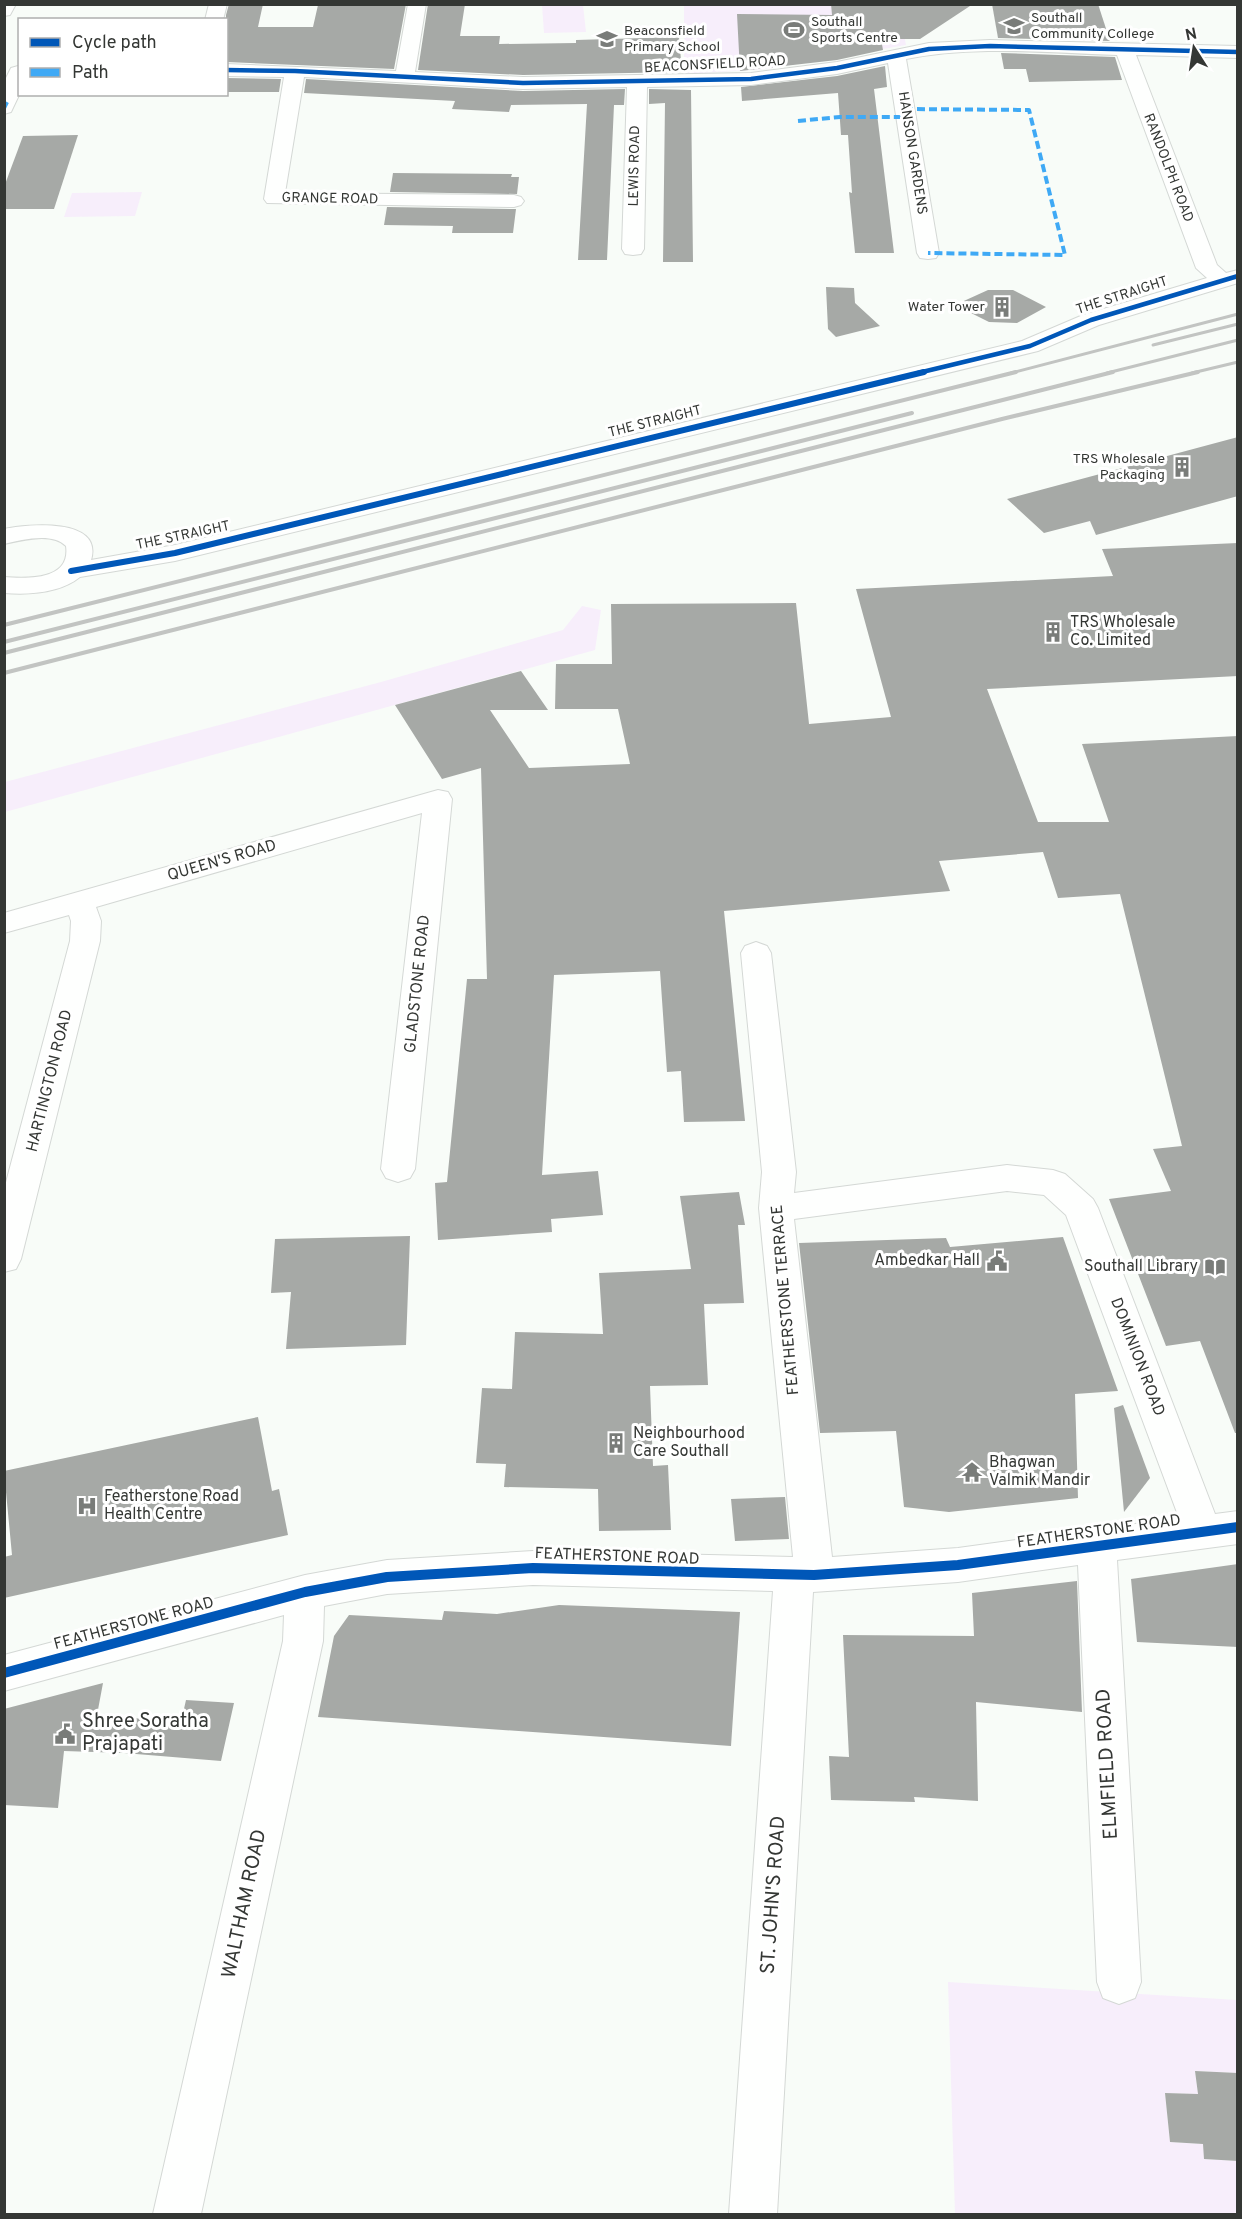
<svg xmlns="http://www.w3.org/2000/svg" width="1242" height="2219" font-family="Overpass,sans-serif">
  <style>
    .green { fill: #f7eefb }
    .building { fill: #a6a9a6 }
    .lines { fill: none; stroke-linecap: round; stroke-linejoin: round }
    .minor-casing { stroke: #d4d8d5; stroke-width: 2 }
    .minor { fill: #fefffe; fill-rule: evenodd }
    .rail-far1 { stroke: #c2c4c2; stroke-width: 3 }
    .rail { stroke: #c2c4c2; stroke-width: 4 }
    .quiet { stroke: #3fa9f5; stroke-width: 4; stroke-dasharray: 8 4; stroke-linecap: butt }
    .cycleway-far2-casing { stroke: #fff; stroke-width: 7 }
    .cycleway-far1-casing { stroke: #fff; stroke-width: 9 }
    .cycleway-casing { stroke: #fff; stroke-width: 14 }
    .cycleway-far2 { stroke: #0057b8; stroke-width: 4.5 }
    .cycleway-far1 { stroke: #0057b8; stroke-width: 6 }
    .cycleway { stroke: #0057b8; stroke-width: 10 }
    .labels { text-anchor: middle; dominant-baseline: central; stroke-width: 6; stroke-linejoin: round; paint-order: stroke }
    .far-poi-label { font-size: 14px; fill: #343734; stroke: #fff; text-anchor: start }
    .far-street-label { font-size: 14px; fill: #343734; stroke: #fff }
    .poi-label { font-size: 16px; fill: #343734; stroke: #fff; text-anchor: start }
    .street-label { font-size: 16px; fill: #343734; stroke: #fff }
    .near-poi-label { font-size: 20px; fill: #343734; stroke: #fff; text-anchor: start }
    .near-street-label { font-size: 20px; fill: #343734; stroke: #fff }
  </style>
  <rect width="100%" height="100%" fill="#f8fcf8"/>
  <g class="green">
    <path d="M831,4L832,14H900L906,45L767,69L684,74V5Z"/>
    <path d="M542,5H583L586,32L544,33Z"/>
    <path d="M142,192L135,216L64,217L72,193Z"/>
    <path d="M582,606L601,610L595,650L5,812V782L381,682L563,630Z"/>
    <path d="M948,1982L1237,2000V2073L1195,2071L1198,2094L1165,2093L1170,2142L1203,2144L1205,2159L1237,2161V2214H955Z"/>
  </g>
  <g class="building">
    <path d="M229,4H263L258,27H313L318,5L406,4L394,69L226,62V15Z"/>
    <path d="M428,4H465L460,36H500L499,44L576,43V40L679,37L682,72L523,75L418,70Z"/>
    <path d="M831,4H903L970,6L920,39H881L883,50L837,60L740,71L737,14L832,15Z"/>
    <path d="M992,4H1098L1110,41L998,38Z"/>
    <path d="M1001,53L1115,57L1122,80L1029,82L1026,69H1004Z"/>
    <path d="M885,66L887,87L874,89L894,253H855L849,192L852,193L848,135H841L838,93L742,101L741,87L837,76Z"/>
    <path d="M226,78L281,79L279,92H226Z"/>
    <path d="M306,79L523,91L625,89L624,105H614L607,260H578L587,104L511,105L509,112L452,109L455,101L304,93Z"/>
    <path d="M649,89L691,90L693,262H663L665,103L649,104Z"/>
    <path d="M78,135L54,209H4V187L23,136Z"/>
    <path d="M393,173L512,174L511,177H519L517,194L390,192Z"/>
    <path d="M387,207L516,209L513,233H452L453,226L384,225Z"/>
    <path d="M826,287L854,288L855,303L880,326L836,337L828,329Z"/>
    <path d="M988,290H1013L1046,307L1017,323L989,322L955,305Z"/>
    <path d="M1238,437V496L1096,535L1090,521L1044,533L1007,499Z"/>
    <path d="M1238,543V676L987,689L1038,822H1109L1082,744L1238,736V1433H1235L1200,1341L1166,1346L1109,1199L1171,1191L1153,1149L1182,1146L1120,894L1058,898L1043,852L939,861L950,891L724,911L745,1121L684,1122L681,1071L667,1072L660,971L554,975L542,1175L598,1171L603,1215L551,1219L552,1232L438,1240L435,1183L447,1182L467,979H487L481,768L442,779L395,705L521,671L548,710H490L529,768L630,764L618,709H555L556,664H612L611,604L796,603L809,724L891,717L856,589L1113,576L1102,549Z"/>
    <path d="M739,1192L745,1225H738L744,1303L704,1304L708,1385L650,1386L653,1466L668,1465L671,1530L599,1531L598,1489L504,1487L506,1464L476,1463L482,1388L512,1389L515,1332L603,1334L599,1273L691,1269L680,1196Z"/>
    <path d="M410,1236L406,1345L286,1349L291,1292L271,1293L275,1239Z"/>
    <path d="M1063,1237L1118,1391L1075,1394L1078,1498L949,1512L904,1507L896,1431L820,1433L799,1243L946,1238L950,1247Z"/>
    <path d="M1123,1405L1150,1478L1124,1512L1114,1408Z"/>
    <path d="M258,1417L272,1491L279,1489L288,1535L4,1598V1557L12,1555L4,1471Z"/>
    <path d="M785,1497L789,1539L735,1541L731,1499Z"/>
    <path d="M1238,1564V1647L1137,1642L1131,1579Z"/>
    <path d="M1077,1581L1082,1712L976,1702L978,1801L914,1797L915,1802L831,1800L829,1756L849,1757L843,1635L974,1636L972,1593Z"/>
    <path d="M559,1605L740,1612L731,1746L318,1717L334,1636L349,1615L442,1620L444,1611L497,1614Z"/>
    <path d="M103,1683L97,1715L181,1722L186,1700L234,1703L221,1761L124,1753L64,1751L58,1808L4,1805V1709Z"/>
    <path d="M1195,2071L1238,2073V2161L1204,2159L1203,2144L1170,2142L1165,2093L1198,2094Z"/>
  </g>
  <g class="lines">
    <g class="minor-casing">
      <g id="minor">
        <path d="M4,4H16L10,15L4,16Z"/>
        <path d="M209,4H227L223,20H205Z"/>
        <path d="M408,4H426L415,72L523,77L751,73L837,62L929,43L990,40L1238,46V58L1136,55L1217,265L1226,273L1238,270V283L1099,325L1038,351L175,561L80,577C60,593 30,595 4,593V577C28,579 71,580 66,546C52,532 22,540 4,544V529C27,524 104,517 91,560L175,545L1022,341L1083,315L1207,278L1196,268L1117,55C1047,53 975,45 906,59L939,253L936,258L928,259L920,258L917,253L888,63L837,74L751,85L647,87L644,249L641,254L633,255L625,254L622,249L627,87L523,89L304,77L285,193L514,195L521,197L524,201L521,205L514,207L267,203L264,199L284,77L226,76V64L396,71Z"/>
        <path d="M18,66L20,93L11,112L4,114V82L11,68Z"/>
        <path d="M438,790L448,792L452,799L415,1169L410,1178L398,1182L386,1178L381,1169L422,813L96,907L101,921L100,941L21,1259L16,1269L4,1272V1190L70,941L71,921L69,915L4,933V913Z"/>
        <path d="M756,942L767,946L771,953L796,1172L794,1193L1007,1165L1053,1170L1065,1174L1093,1199L1098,1208L1215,1514L1238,1511V1544L1117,1560L1141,1982L1135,1998L1119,2004L1103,1998L1097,1982L1078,1565L958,1582L813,1592L777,2214H729L773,1591L533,1585L387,1594L324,1606L323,1641L201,2214H153L283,1641L284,1615L4,1691V1655L305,1575L387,1560L533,1551L793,1557L759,1208L762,1172L741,953L745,946ZM1007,1191L1044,1195L1066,1215L1179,1518L958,1548L832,1557L794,1219Z"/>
      </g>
    </g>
    <use href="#minor" class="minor"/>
    <g class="rail-far1">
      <path d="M1153,345L1238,324"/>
      <path d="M1011,373L1238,314"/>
      <path d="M1107,373L1238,340"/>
      <path d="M1192,373L1238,362"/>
    </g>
    <g class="rail">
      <path d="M4,625L1016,372"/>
      <path d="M4,642L912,413"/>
      <path d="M4,653L1113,372"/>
      <path d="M4,673L1002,419L1198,372"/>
    </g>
    <g class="quiet">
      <path d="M4,108L7,102"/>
      <path d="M905,109L1029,110L1065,255L928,253"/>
      <path d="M798,121L840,117H907"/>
    </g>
    <g class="cycleway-far2-casing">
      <g id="cycleway-far2">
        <path d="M226,70L295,71L523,83L751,79L837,68L929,49L990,46L1238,52"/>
        <path d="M918,373L1030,346L1091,320L1238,276"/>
      </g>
    </g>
    <g class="cycleway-far1-casing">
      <path id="cycleway-far1" d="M71,571L175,553L924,372"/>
    </g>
    <g class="cycleway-casing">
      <path id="cycleway" d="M4,1673L305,1592L387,1577L533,1568L814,1575L958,1565L1238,1527"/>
    </g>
    <use href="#cycleway-far2" class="cycleway-far2"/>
    <use href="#cycleway-far1" class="cycleway-far1"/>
    <use href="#cycleway" class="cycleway"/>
  </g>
  <defs>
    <g id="university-bare" transform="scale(1.62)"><path d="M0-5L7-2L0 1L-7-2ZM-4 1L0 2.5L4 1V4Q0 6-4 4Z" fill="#797c79" stroke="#fff" stroke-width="2.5" paint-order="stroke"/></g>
    <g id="stadium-bare" transform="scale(1.62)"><path d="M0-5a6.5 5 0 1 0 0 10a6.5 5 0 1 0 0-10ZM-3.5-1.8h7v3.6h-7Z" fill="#797c79" stroke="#fff" stroke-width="2.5" paint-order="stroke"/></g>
    <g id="school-bare" transform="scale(1.62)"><path d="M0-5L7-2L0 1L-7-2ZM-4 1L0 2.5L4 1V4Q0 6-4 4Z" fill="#797c79" stroke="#fff" stroke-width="2.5" paint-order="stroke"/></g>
    <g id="building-bare" transform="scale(1.62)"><path d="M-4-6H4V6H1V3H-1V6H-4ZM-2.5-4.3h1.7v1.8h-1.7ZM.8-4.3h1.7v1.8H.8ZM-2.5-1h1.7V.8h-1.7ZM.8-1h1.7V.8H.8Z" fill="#797c79" stroke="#fff" stroke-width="2.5" paint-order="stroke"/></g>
    <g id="civic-bare" transform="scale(1.62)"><path d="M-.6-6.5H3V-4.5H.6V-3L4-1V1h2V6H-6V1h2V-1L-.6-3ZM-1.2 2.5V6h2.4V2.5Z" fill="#797c79" stroke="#fff" stroke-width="2.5" paint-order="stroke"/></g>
    <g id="library-bare" transform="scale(1.62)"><path d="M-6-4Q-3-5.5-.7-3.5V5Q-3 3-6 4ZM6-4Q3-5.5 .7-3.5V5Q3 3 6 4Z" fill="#797c79" stroke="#fff" stroke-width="2.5" paint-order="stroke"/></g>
    <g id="temple-bare" transform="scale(1.62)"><path d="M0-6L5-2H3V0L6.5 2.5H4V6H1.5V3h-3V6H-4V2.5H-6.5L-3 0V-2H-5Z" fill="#797c79" stroke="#fff" stroke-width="2.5" paint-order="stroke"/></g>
    <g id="hospital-bare" transform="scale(1.62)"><path d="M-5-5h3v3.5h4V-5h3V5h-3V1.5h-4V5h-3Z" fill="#797c79" stroke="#fff" stroke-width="2.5" paint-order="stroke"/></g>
  </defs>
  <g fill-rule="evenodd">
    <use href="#university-bare" x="1014" y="26"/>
    <use href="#stadium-bare" x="794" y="30"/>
    <use href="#school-bare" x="607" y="39"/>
    <use href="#building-bare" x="1002" y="307"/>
    <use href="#building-bare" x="1182" y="467"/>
    <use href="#building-bare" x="1053" y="632"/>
    <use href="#civic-bare" x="997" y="1261"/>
    <use href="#library-bare" x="1215" y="1267"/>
    <use href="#building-bare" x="616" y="1443"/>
    <use href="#temple-bare" x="972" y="1472"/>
    <use href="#hospital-bare" x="87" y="1506"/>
    <use href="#civic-bare" x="65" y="1734"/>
  </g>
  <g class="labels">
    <g class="far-poi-label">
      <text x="1031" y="18">Southall<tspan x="1031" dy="16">Community College</tspan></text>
      <text x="811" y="22">Southall<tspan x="811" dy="16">Sports Centre</tspan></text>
      <text x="624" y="31">Beaconsfield<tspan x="624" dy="16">Primary School</tspan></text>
      <text x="985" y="307" text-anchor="end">Water Tower</text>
      <text x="1165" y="459" text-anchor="end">TRS Wholesale<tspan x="1165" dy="16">Packaging</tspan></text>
    </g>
    <g class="far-street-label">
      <text transform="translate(715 65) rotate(-3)">BEACONSFIELD ROAD</text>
      <text transform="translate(912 153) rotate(81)">HANSON GARDENS</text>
      <text transform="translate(635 166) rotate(-89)">LEWIS ROAD</text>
      <text transform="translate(1168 168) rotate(69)">RANDOLPH ROAD</text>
      <text transform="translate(330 199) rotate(1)">GRANGE ROAD</text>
      <text transform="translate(1122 296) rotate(-18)">THE STRAIGHT</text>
      <text transform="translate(655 422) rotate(-14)">THE STRAIGHT</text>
      <text transform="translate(183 536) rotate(-12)">THE STRAIGHT</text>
    </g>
    <g class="poi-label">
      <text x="1070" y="623">TRS Wholesale<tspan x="1070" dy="18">Co. Limited</tspan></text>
      <text x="980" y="1261" text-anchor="end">Ambedkar Hall</text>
      <text x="1198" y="1267" text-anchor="end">Southall Library</text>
      <text x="633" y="1434">Neighbourhood<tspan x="633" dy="18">Care Southall</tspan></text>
      <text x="989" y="1463">Bhagwan<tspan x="989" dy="18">Valmik Mandir</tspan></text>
      <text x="104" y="1497">Featherstone Road<tspan x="104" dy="18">Health Centre</tspan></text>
    </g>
    <g class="street-label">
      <text transform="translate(222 861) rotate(-16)">QUEEN'S ROAD</text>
      <text transform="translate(418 984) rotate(-84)">GLADSTONE ROAD</text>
      <text transform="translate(50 1081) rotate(-76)">HARTINGTON ROAD</text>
      <text transform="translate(786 1300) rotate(-95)">FEATHERSTONE TERRACE</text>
      <text transform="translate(1137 1357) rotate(69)">DOMINION ROAD</text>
      <text transform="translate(1099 1532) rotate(-8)">FEATHERSTONE ROAD</text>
      <text transform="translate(617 1557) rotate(2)">FEATHERSTONE ROAD</text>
      <text transform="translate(134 1624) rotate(-15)">FEATHERSTONE ROAD</text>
    </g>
    <g class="near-poi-label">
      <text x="82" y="1722">Shree Soratha<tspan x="82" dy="23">Prajapati</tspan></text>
    </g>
    <g class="near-street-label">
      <text transform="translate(1108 1764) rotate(-93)">ELMFIELD ROAD</text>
      <text transform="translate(774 1895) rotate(-86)">ST. JOHN'S ROAD</text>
      <text transform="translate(245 1904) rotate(-78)">WALTHAM ROAD</text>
    </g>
  </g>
  <rect width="1242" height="2219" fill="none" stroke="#343734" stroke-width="12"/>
  <rect x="18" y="18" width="210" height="78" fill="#ffffff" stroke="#aeafae" stroke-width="1.5"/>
  <rect x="30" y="38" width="30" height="9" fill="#0057b8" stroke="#aeafae" stroke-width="1.5"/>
  <text x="72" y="48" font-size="18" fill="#343734">Cycle path</text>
  <rect x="30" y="68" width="30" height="9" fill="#3fa9f5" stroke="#aeafae" stroke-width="1.5"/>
  <text x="72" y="78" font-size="18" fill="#343734">Path</text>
  <g transform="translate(1194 48) rotate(348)" stroke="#ffffff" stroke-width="4.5" paint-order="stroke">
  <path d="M0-4.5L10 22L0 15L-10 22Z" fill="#343734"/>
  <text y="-9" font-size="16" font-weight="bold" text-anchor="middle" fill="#343734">N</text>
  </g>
</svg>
